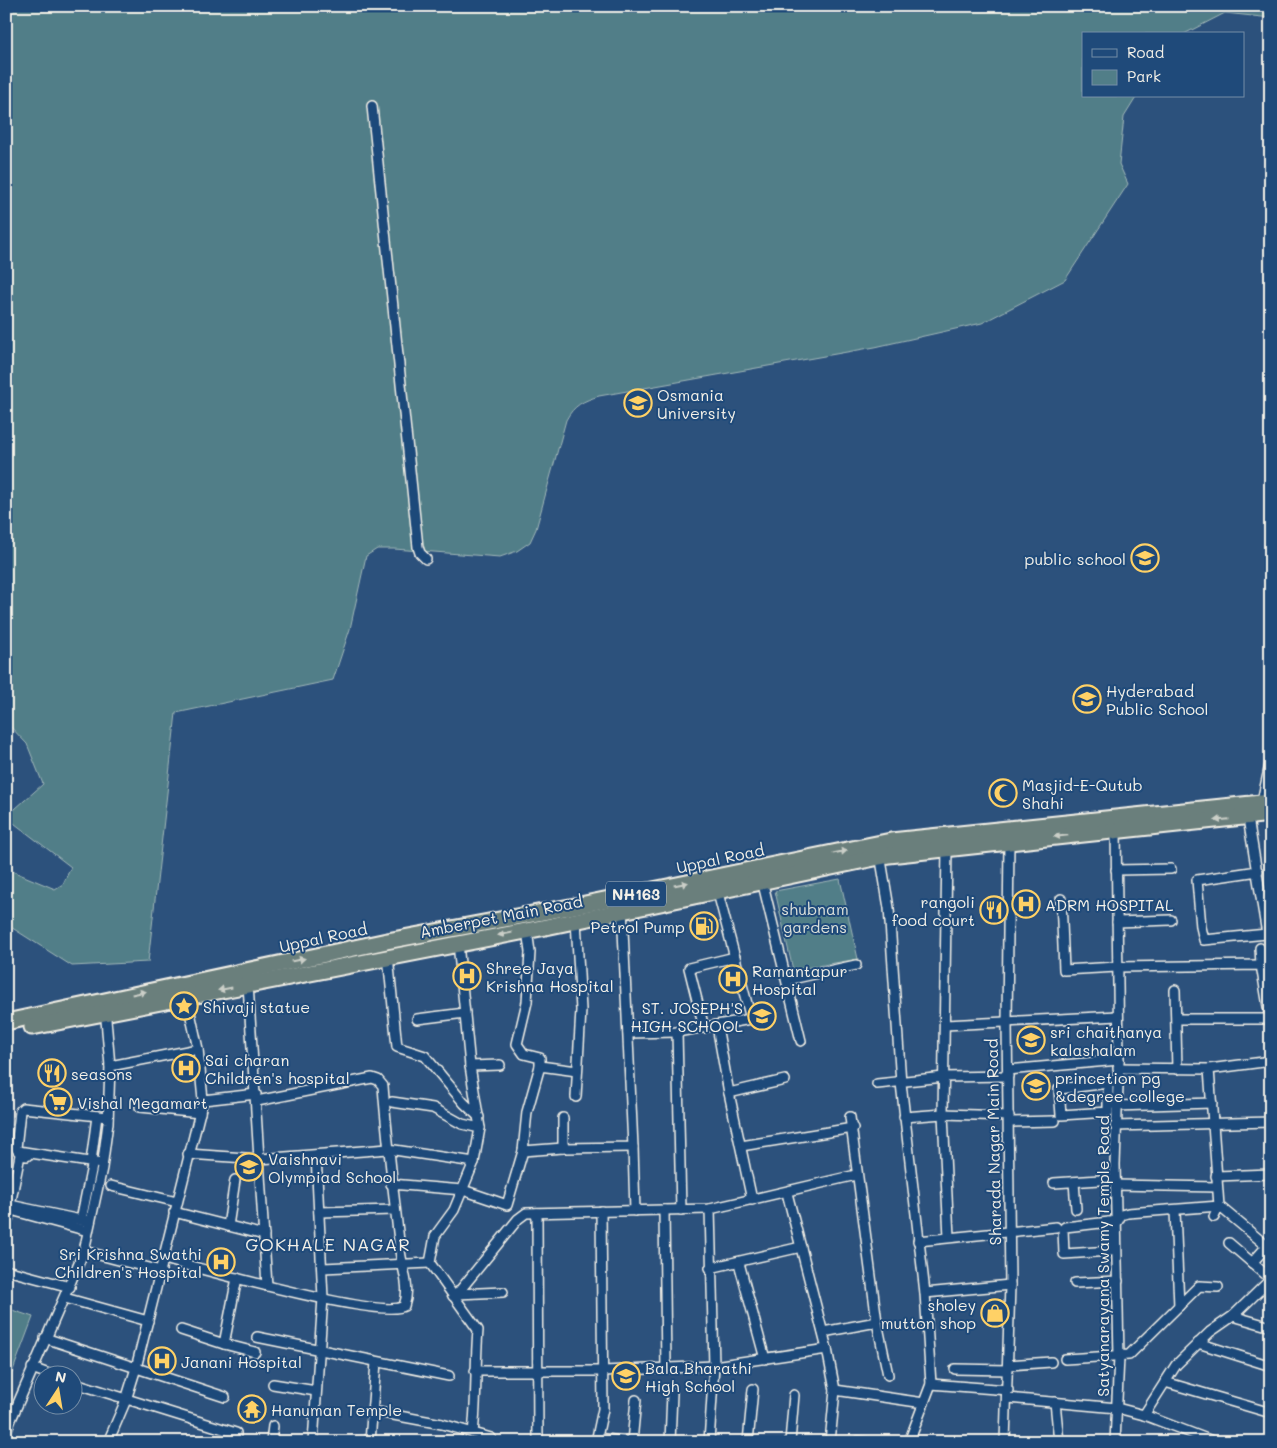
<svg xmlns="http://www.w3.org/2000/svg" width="1277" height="1448" font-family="Mali,sans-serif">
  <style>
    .green { fill: #517e88; stroke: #a2b8b8 }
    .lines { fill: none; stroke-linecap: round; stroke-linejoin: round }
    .street-casing { stroke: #f4f1e8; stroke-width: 12 }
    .highway-casing { stroke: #f4f1e8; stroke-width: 19 }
    .street { stroke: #1f4a7a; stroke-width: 9 }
    .highway { stroke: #6b7f7c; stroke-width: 15 }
    .oneway { fill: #cbcfc8 }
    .labels { text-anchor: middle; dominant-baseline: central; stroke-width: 4; stroke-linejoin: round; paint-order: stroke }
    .shield { fill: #1f4a7a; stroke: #b4bfc7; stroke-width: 1 }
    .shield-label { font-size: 15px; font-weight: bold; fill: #f4f1e8 }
    .poi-label { font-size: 16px; fill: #f4f1e8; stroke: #1f4a7a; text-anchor: start }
    .street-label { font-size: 16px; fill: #f4f1e8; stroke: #1f4a7a }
    .park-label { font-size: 16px; fill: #dce0da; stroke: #1f4a7a }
    .neighbourhood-label { font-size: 18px; letter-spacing: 1px; fill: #f4f1e8; stroke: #1f4a7a }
  </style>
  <rect width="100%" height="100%" fill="#2c517c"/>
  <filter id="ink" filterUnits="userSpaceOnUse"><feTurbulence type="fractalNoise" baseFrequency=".02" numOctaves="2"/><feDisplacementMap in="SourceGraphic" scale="10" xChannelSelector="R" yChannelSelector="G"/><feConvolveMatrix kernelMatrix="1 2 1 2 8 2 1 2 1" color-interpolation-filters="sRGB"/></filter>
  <g filter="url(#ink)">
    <g class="green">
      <path d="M6,6H1271V18L1225,13L1184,34H1083V96H1137L1124,117L1119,164L1128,184L1065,280L982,323L875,347L599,396C583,401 574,405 566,420L536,529L530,542L517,551L500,557L394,549H377L366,556L350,629L333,680L176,713L148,962L72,966L6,924V876L12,871L55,889L63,884L71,867L6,817L43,784L27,744L6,722Z"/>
      <path d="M840,879L858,959L793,970L775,891Z"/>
      <path d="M6,1308L33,1317L6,1389Z"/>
    </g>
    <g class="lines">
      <g class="street-casing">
        <g id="street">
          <path d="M372,106L418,547L420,553L426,559"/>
          <path d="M1261,806L1271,760"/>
          <path d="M1248,818L1267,934L1204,940L1201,927L1197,880L1258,871"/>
          <path d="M947,848L943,1114L949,1237"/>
          <path d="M880,854L889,908L901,1083L925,1293L931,1384L909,1442"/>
          <path d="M1116,870L1171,869"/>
          <path d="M762,880L801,1041"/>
          <path d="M1061,899L1064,970L1117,967L1261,965L1271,1024"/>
          <path d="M576,920L581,1010L576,1097"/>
          <path d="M1117,922L1171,920"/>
          <path d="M527,930L530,952L527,1002L517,1044L524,1054L540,1058V1066"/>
          <path d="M458,943L470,1066L480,1128L474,1162L454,1210L435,1236L430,1263L478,1330C475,1365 477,1398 473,1433"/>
          <path d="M1260,948L1261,965"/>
          <path d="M388,956L397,1047L425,1056L464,1103L479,1117"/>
          <path d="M787,980L856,965"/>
          <path d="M248,984L267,1286"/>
          <path d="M1175,990L1177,1069"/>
          <path d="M417,1019L465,1013"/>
          <path d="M1177,1019H1270"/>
          <path d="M945,1025L1118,1016"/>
          <path d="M717,1026L729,1093L752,1200"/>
          <path d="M704,1028L689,968L735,957"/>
          <path d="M677,1032L681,1210"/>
          <path d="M628,1033L677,1032L751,1019L717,889"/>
          <path d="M110,1066L198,1049"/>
          <path d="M470,1066L500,1065"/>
          <path d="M1118,1068L1209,1069L1271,1061"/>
          <path d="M1008,1070L1119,1060"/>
          <path d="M1108,1083V1112L1061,1115L1059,1089L1117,1082"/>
          <path d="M877,1084L944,1077L1008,1076"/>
          <path d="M729,1093L785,1080"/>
          <path d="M203,1100L256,1094"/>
          <path d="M392,1102L433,1108L462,1124L480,1128"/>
          <path d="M1116,1106L1212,1103"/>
          <path d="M140,1107L200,1113"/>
          <path d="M850,1117L877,1322L888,1375"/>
          <path d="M904,1117L943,1114L1009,1116"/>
          <path d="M563,1118V1148"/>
          <path d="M1009,1122L1055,1121"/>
          <path d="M1115,1126L1271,1122"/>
          <path d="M741,1146L853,1128"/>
          <path d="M633,1147L635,1211"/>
          <path d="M523,1151L563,1148L633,1147L622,908"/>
          <path d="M188,1154L260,1159L388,1149L474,1162"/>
          <path d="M27,1156L20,1155L10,1205L90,1222"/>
          <path d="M91,1162L97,1116"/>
          <path d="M102,1164L18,1151L16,1148L20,1111L23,1108L108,1117"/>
          <path d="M1216,1176L1271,1174"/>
          <path d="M1074,1182L1076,1209"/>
          <path d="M1054,1183L1115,1179"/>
          <path d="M391,1184L463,1190L507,1205L523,1151L527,1112L540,1066L577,1071"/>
          <path d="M1115,1185L1217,1187"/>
          <path d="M111,1186L177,1202"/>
          <path d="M787,1193L827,1349L835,1390L830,1442"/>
          <path d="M664,1210L666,1368"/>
          <path d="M1175,1211L1179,1306"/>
          <path d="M174,1212L264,1235"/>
          <path d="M319,1212L395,1210"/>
          <path d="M537,1213L538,1442"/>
          <path d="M1214,1217L1219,1206L1267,1246L1252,1263"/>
          <path d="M81,1220L92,1166"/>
          <path d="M1108,1222L1111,1251L1064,1254L1063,1229L1065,1227L1118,1221L1121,1215L1128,1213L1219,1206L1209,1069"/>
          <path d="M228,1226L235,1180"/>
          <path d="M6,1227L11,1210L88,1231"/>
          <path d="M918,1241L1056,1227"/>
          <path d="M1229,1243L1271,1279"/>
          <path d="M84,1251L161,1271"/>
          <path d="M164,1259C198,1268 383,1320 404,1306C411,1287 402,1269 400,1250C394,1195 387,1140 383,1086L378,1080L372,1078L257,1101"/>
          <path d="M739,1263L765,1359"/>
          <path d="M323,1268L430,1263"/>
          <path d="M710,1268L801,1247"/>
          <path d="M6,1270L70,1287"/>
          <path d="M1075,1283L1118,1281"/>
          <path d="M925,1293L1010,1285"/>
          <path d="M457,1294L503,1292"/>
          <path d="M453,1296L457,1294L518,1219L526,1213L710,1209L856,1175"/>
          <path d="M65,1298L148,1321"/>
          <path d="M1233,1316L1271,1327"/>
          <path d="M181,1330L224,1344L237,1278"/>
          <path d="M823,1332L877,1322"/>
          <path d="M257,1337L449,1376"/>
          <path d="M45,1338L225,1397"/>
          <path d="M1198,1343L1271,1366"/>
          <path d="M224,1344L255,1352"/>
          <path d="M1065,1359L1129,1355L1199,1286L1218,1287"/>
          <path d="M1008,1365L1051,1362"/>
          <path d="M32,1368L54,1376"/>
          <path d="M955,1369L1008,1370"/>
          <path d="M475,1371H603L714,1366L827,1349"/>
          <path d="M72,1382L236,1433V1442"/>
          <path d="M1165,1382L1271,1413"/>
          <path d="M273,1384L316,1391"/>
          <path d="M931,1384L1008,1390"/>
          <path d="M835,1390L924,1403"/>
          <path d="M1008,1398L1117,1408L1144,1415L1176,1365L1210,1332L1233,1316L1271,1279"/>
          <path d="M1055,1402L1059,1442"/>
          <path d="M372,1411L442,1424L491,1438"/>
          <path d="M1144,1415L1215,1442"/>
          <path d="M6,1431L84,1251L102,1168L108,1123L110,1066L105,1008"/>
          <path d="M597,1438L629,1442"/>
          <path d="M858,1441L866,1442"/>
          <path d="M108,1442L126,1400L136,1368L203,1100L198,1049L186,994"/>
          <path d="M271,1442L273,1426"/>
          <path d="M313,1442L323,1298L316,1155"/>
          <path d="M370,1442L376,1362"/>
          <path d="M596,1442L603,1409L601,1211"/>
          <path d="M632,1442L636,1400"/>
          <path d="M670,1442L672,1393"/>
          <path d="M709,1442L714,1366L710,1209"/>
          <path d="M748,1442L753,1389"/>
          <path d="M790,1442L794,1395"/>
          <path d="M1005,1442L1010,1285L1007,1023L1009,842"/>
          <path d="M1115,1442L1119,1357L1115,1164L1119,1060L1116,831"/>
        </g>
      </g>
      <g class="highway-casing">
        <g id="highway">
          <path d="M6,1022L387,941L575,906L891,841L1271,802"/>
          <path d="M32,1027L541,928L889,855L1271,814"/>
        </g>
      </g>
      <use href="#street" class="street"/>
      <use href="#highway" class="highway"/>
    </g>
    <defs><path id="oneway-solid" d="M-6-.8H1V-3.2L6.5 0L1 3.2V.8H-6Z" transform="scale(1.25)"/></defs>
    <g class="oneway">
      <use href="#oneway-solid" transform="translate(1222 820) rotate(175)"/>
      <use href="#oneway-solid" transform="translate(1061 836) rotate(174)"/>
      <use href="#oneway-solid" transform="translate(840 852) rotate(-11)"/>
      <use href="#oneway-solid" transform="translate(681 884) rotate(-12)"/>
      <use href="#oneway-solid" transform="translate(505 934) rotate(169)"/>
      <use href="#oneway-solid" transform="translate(298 960) rotate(-12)"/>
      <use href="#oneway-solid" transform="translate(225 989) rotate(169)"/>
      <use href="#oneway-solid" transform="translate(139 993) rotate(-12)"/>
    </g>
  </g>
  <defs>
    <g id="university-ring" transform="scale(1.4375)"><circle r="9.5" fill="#1f4a7a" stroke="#ffd166" stroke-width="1.5"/><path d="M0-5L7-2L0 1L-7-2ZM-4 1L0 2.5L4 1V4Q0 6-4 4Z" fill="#ffd166"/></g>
    <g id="school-ring" transform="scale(1.4375)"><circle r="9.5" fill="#1f4a7a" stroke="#ffd166" stroke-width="1.5"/><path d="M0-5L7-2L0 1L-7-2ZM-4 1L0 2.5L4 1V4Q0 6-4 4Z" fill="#ffd166"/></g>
    <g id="mosque-ring" transform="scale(1.4375)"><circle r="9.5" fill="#1f4a7a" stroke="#ffd166" stroke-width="1.5"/><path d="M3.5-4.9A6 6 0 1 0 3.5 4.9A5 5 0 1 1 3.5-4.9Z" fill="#ffd166"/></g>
    <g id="hospital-ring" transform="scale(1.4375)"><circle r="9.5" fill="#1f4a7a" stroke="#ffd166" stroke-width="1.5"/><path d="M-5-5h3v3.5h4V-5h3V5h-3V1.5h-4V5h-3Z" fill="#ffd166"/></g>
    <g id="restaurant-ring" transform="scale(1.4375)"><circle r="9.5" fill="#1f4a7a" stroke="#ffd166" stroke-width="1.5"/><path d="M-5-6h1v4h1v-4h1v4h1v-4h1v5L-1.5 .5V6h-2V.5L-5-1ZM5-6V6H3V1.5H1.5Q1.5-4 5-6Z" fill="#ffd166"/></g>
    <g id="fuel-ring" transform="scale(1.4375)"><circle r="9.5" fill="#1f4a7a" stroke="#ffd166" stroke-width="1.5"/><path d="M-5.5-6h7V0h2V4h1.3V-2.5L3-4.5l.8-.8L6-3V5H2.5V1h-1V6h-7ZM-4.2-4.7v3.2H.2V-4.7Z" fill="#ffd166"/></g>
    <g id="sight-ring" transform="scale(1.4375)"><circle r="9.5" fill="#1f4a7a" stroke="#ffd166" stroke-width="1.5"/><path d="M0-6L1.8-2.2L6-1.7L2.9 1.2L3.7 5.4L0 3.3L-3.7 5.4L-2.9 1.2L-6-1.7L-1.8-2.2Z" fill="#ffd166"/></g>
    <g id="supermarket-ring" transform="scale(1.4375)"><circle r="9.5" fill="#1f4a7a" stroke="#ffd166" stroke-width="1.5"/><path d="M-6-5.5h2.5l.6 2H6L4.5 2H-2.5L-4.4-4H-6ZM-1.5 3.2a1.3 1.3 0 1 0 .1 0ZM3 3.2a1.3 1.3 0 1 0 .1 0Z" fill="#ffd166"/></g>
    <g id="shop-ring" transform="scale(1.4375)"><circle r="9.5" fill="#1f4a7a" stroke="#ffd166" stroke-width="1.5"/><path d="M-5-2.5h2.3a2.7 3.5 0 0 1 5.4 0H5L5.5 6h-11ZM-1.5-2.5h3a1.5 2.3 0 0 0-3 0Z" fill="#ffd166"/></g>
    <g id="temple-ring" transform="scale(1.4375)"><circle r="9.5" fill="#1f4a7a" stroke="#ffd166" stroke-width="1.5"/><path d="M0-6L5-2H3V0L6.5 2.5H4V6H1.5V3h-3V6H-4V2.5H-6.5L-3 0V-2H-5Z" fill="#ffd166"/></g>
  </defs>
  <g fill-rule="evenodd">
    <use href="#university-ring" x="638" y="403"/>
    <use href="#school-ring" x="1145" y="558"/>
    <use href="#school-ring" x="1087" y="699"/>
    <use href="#mosque-ring" x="1003" y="793"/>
    <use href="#hospital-ring" x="1026" y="904"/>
    <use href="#restaurant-ring" x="994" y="910"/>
    <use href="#fuel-ring" x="704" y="926"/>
    <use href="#hospital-ring" x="467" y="976"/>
    <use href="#hospital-ring" x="733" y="979"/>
    <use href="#sight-ring" x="184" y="1006"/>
    <use href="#school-ring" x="762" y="1016"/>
    <use href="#university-ring" x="1031" y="1040"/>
    <use href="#hospital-ring" x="186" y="1068"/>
    <use href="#restaurant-ring" x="52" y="1073"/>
    <use href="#university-ring" x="1036" y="1086"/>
    <use href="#supermarket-ring" x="58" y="1102"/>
    <use href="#university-ring" x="249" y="1167"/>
    <use href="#hospital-ring" x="221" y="1262"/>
    <use href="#shop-ring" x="995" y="1313"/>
    <use href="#hospital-ring" x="162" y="1361"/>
    <use href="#school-ring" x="626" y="1376"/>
    <use href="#temple-ring" x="252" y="1409"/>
  </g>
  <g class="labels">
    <rect class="shield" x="606" y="881.5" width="60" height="25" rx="4"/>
    <g class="shield-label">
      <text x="636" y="894">NH163</text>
    </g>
    <g class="poi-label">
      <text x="657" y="394">Osmania<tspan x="657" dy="18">University</tspan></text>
      <text x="1126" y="558" text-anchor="end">public school</text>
      <text x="1106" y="690">Hyderabad<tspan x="1106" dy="18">Public School</tspan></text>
      <text x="1022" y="784">Masjid-E-Qutub<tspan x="1022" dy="18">Shahi</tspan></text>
      <text x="975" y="901" text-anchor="end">rangoli<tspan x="975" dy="18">food court</tspan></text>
      <text x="1045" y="904">ADRM HOSPITAL</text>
      <text x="685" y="926" text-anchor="end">Petrol Pump</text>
      <text x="486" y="967">Shree Jaya<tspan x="486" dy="18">Krishna Hospital</tspan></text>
      <text x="752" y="970">Ramantapur<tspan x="752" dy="18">Hospital</tspan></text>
      <text x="203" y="1006">Shivaji statue</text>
      <text x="743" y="1007" text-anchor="end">ST. JOSEPH'S<tspan x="743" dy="18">HIGH SCHOOL</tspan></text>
      <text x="1050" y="1031">sri chaithanya<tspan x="1050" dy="18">kalashalam</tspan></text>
      <text x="205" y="1059">Sai charan<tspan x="205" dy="18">Children's hospital</tspan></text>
      <text x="71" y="1073">seasons</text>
      <text x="1055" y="1077">princetion pg<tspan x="1055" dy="18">&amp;degree college</tspan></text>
      <text x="77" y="1102">Vishal Megamart</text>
      <text x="268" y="1158">Vaishnavi<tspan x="268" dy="18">Olympiad School</tspan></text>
      <text x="202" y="1253" text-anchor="end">Sri Krishna Swathi<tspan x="202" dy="18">Children's Hospital</tspan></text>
      <text x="976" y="1304" text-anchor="end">sholey<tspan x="976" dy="18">mutton shop</tspan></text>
      <text x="181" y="1361">Janani Hospital</text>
      <text x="645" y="1367">Bala Bharathi<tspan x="645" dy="18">High School</tspan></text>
      <text x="271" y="1409">Hanuman Temple</text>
    </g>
    <g class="street-label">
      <text transform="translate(720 858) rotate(-12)">Uppal Road</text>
      <text transform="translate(501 916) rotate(-11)">Amberpet Main Road</text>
      <text transform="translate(323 937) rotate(-12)">Uppal Road</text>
      <text transform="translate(993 1142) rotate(-91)">Sharada Nagar Main Road</text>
      <text transform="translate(1102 1256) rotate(-90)">Satyanarayana Swamy Temple Road</text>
    </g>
    <g class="park-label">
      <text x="815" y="908">shubnam<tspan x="815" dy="18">gardens</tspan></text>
    </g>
    <g class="neighbourhood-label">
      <text x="328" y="1244">GOKHALE NAGAR</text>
    </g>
  </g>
  <rect width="1277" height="1448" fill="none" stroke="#1f4a7a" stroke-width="25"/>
  <rect x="12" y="12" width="1252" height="1423" fill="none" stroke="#f4f1e8" stroke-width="2" filter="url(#ink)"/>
  <rect x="1082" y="32" width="162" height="65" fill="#1f4a7a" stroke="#748da6"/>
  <rect x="1092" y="49" width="25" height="8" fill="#1f4a7a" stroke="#748da6"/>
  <text x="1127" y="58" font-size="15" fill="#f4f1e8">Road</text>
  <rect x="1092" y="70" width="25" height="15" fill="#517e88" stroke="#748da6"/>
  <text x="1127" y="82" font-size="15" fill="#f4f1e8">Park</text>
  <g transform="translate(58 1390) rotate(12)"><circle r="24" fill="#1f4a7a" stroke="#748da6"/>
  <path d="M0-4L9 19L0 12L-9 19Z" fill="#ffd166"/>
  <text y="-8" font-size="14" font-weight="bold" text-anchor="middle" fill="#f4f1e8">N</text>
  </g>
</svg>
